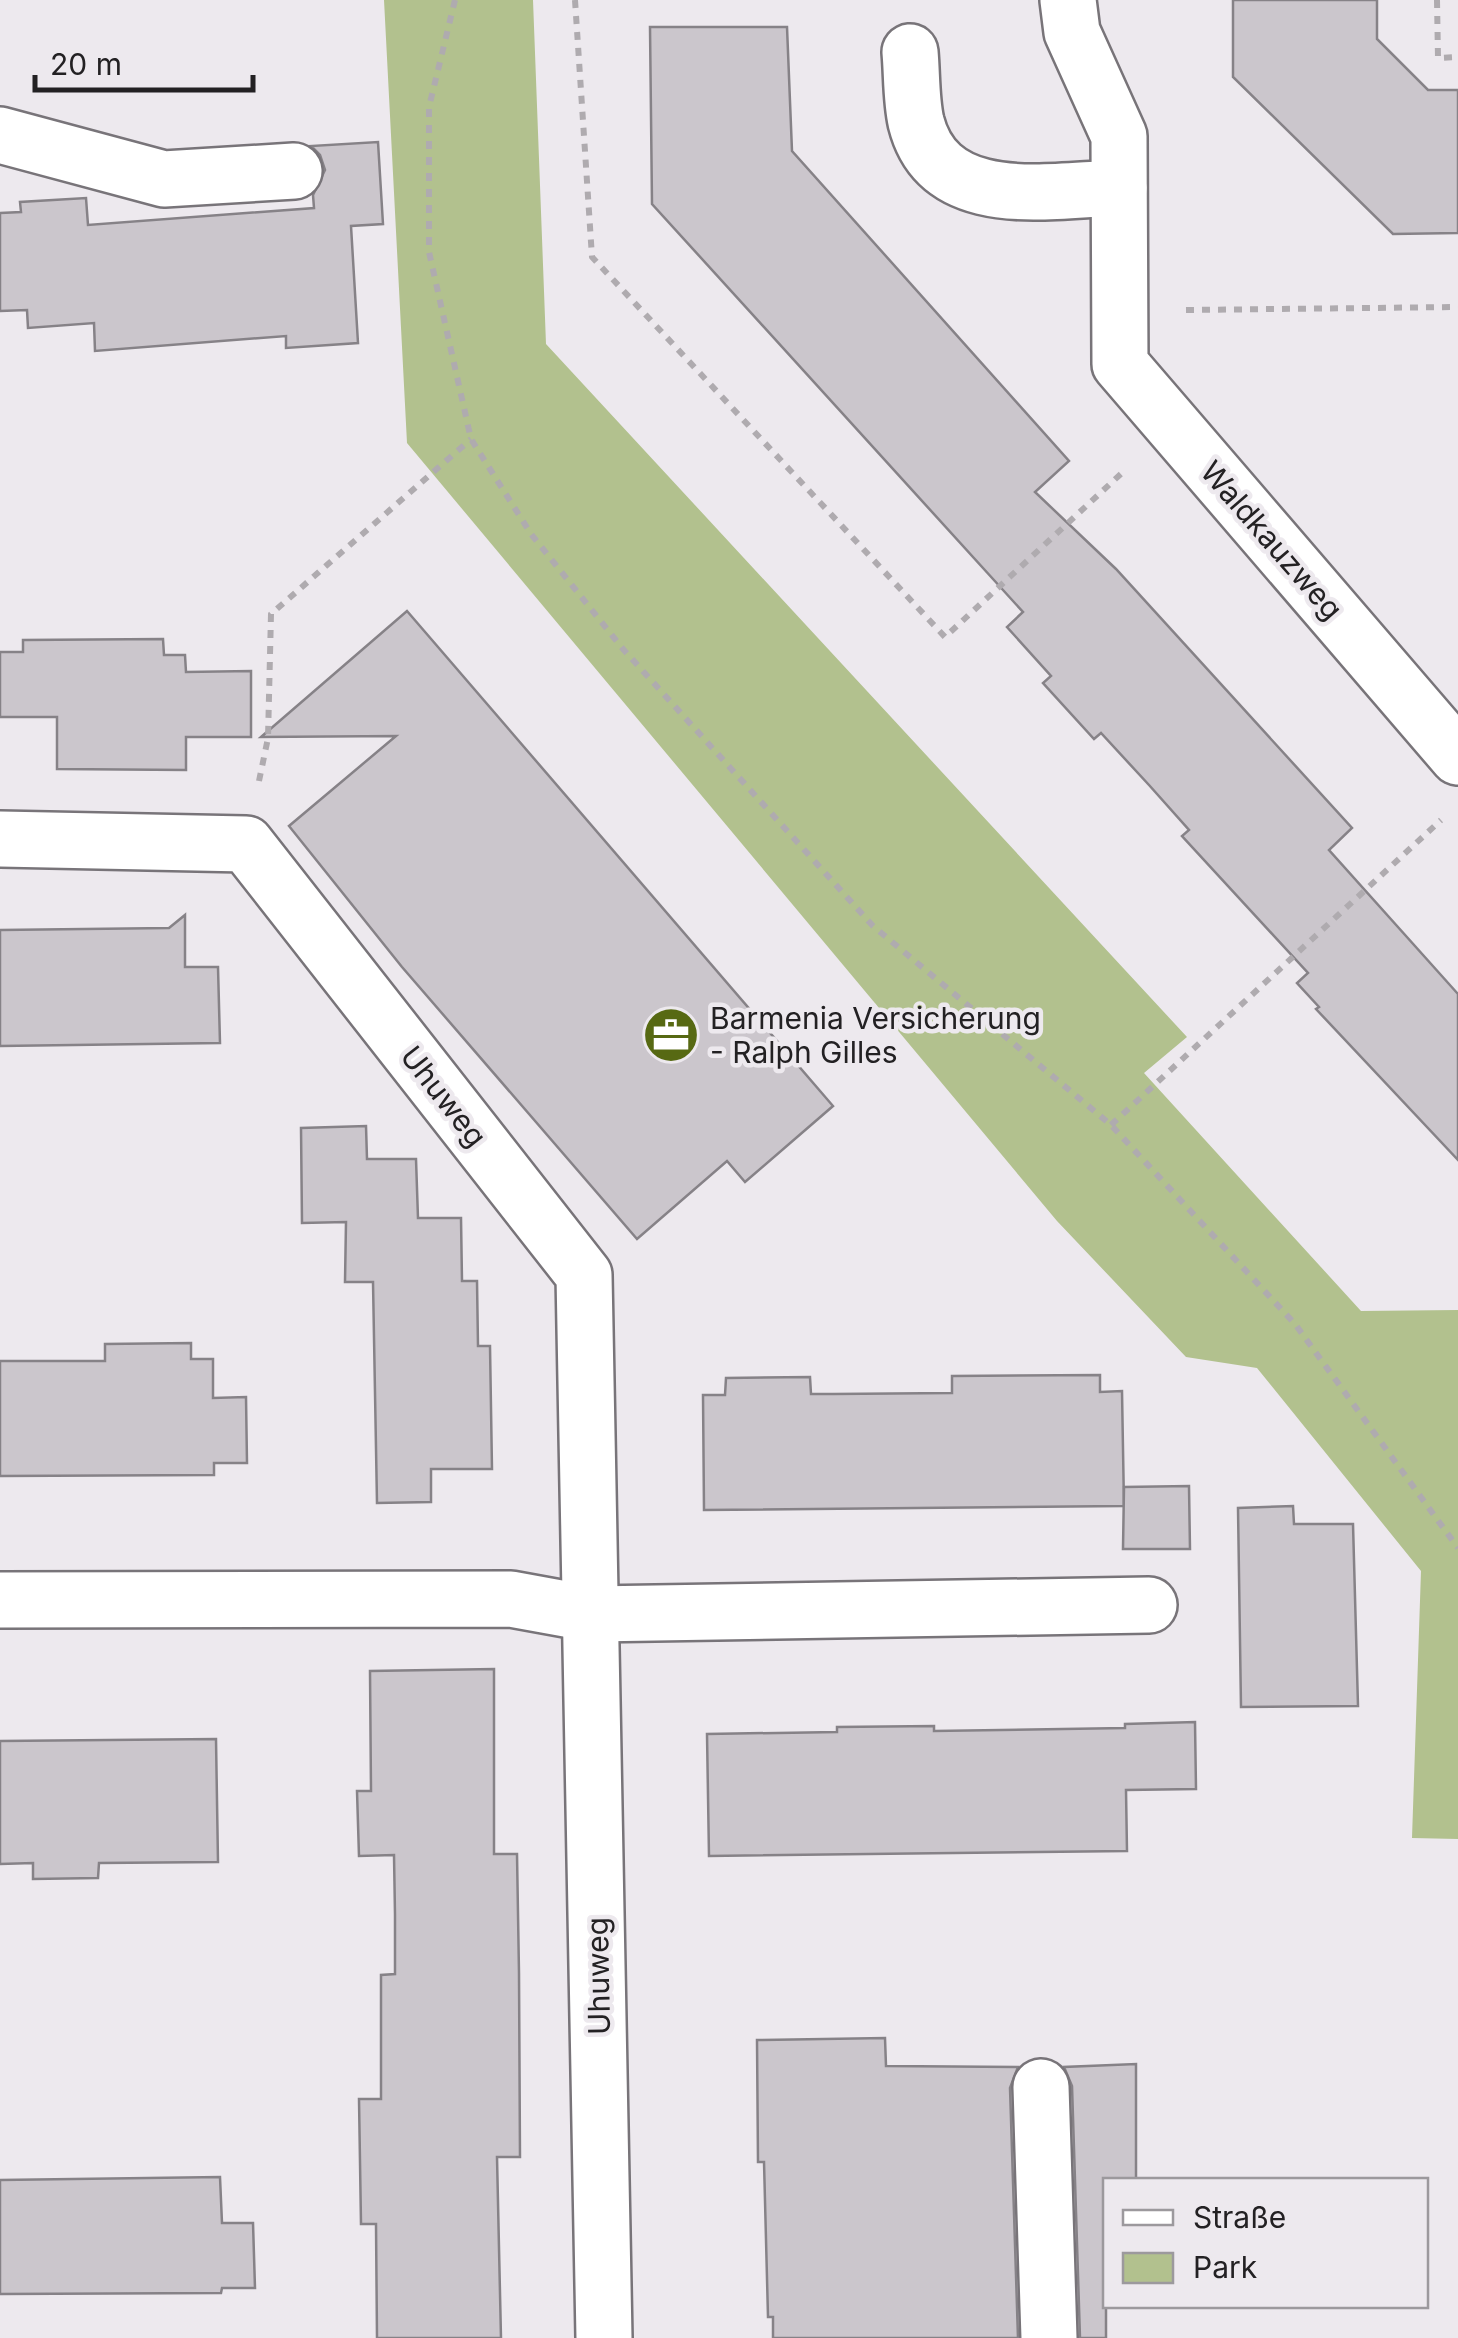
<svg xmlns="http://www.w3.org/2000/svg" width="1458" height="2338" font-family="Inter,sans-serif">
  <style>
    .green { fill: #b2c18e }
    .building { fill: #cbc6cc; stroke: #868287; stroke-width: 2.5 }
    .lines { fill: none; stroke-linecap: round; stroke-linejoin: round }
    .minor-casing { stroke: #787479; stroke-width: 60 }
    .path { stroke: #afabaf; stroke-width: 6; stroke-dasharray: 8 8; stroke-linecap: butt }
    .minor { stroke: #fff; stroke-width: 55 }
    .labels { text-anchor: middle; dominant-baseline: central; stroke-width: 9; stroke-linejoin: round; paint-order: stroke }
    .street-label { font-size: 30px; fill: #232123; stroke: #ede9ee }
    .poi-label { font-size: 30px; fill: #232123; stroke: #ede9ee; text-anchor: start }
  </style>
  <rect width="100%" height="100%" fill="#ede9ee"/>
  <path class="green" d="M384,0H533L546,344L1187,1037L1144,1073L1361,1311L1458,1310V1839L1412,1838L1421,1571L1257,1368L1186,1357L1057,1221L407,443Z"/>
  <g class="building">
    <path d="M1233,0H1377V39L1428,90H1458V233L1393,234L1233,77Z"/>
    <path d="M650,27H787L792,151L1069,461L1035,492L1116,569L1352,828L1329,850L1458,994V1160L1316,1009L1319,1007L1297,983L1308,973L1182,836L1189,830L1149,785L1101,733L1094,739L1043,683L1051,676L1007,627L1023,612L652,204Z"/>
    <path d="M378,142L383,224L351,226L358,343L286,348V336L95,351L94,323L28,328L27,310L0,311V213L21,212L20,202L86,198L88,225L314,208L313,195L325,170L320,155L311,146Z"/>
    <path d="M407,611L833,1106L745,1182L727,1161L637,1239L402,967L289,826L396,736L261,737Z"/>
    <path d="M163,639L164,655H185L186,672L251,671V737H186V770L57,769V717H0V652H23V640Z"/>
    <path d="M185,915V967H218L220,1043L0,1046V930L169,928Z"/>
    <path d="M366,1126L367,1159H416L418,1218H461L462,1281H477L478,1346H490L492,1469H431V1502L377,1503L373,1282H345L346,1222L302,1223L301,1128Z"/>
    <path d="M191,1343V1359H213V1398L246,1397L247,1463H214V1475L0,1476V1361H105V1344Z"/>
    <path d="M1100,1375V1392L1122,1391L1124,1506L704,1510L703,1395H725L726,1378L810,1377L811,1394H833L952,1393V1376Z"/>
    <path d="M1189,1486L1190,1549H1123L1124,1487Z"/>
    <path d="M1293,1506L1294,1524H1353L1358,1706L1241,1707L1238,1508Z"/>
    <path d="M494,1669V1854H517L519,1973L520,2157H497L501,2338H377L376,2224H361L359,2099H381V1975L395,1974V1915L394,1855L359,1856L357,1791H371L370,1671Z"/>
    <path d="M1195,1722L1196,1789L1126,1790L1127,1851L709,1856L707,1734L837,1732V1727L934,1726V1731L1125,1728V1724Z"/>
    <path d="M216,1739L218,1862L99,1863L98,1878L33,1879V1863L0,1864V1741Z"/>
    <path d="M885,2038L886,2066L1018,2067L1010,2088L1018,2338H773V2317H768L764,2162H758L757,2040Z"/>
    <path d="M1136,2064V2180H1106V2338H1080L1072,2086L1064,2067Z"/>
    <path d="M220,2177L222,2223H253L255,2288H222L221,2293L0,2294V2180Z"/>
  </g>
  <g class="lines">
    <g class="minor-casing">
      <g id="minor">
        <path d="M1068,0L1072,32L1119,136L1120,364L1458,757"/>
        <path d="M910,52C912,74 911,100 916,122C939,213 1048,190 1119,188"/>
        <path d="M0,135L164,179L294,171"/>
        <path d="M0,839L246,844L584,1275L604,2338"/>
        <path d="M0,1600L511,1599L593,1614L1149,1605"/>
        <path d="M1041,2087L1049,2338"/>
      </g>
    </g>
    <g class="path">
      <path d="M455,0L429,107V252L471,439L531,534L623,649L873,926L1111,1125L1295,1324L1458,1548"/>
      <path d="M575,0L592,257L945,637L1124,471"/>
      <path d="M1437,0L1438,58L1458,57"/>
      <path d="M1186,310L1458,307"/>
      <path d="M259,781L268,738L271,614L471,439"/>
      <path d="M1111,1125L1441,820"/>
    </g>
    <use href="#minor" class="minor"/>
  </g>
  <defs>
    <g id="office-disc" transform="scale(2.875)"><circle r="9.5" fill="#576913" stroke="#ede9ee"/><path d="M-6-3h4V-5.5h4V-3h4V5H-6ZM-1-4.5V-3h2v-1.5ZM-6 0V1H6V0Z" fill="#fff"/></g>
  </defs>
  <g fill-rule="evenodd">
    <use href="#office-disc" x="671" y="1035"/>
  </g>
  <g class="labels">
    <g class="street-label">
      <text transform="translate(1272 540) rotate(49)">Waldkauzweg</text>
      <text transform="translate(444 1096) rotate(52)">Uhuweg</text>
      <text transform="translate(598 1976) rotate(-91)">Uhuweg</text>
    </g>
    <g class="poi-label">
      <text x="710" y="1018">Barmenia Versicherung<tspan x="710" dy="34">- Ralph Gilles</tspan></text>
    </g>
  </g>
  <rect x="1103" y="2178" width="325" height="130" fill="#ede9ee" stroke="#9c999d" stroke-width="2.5"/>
  <rect x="1123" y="2210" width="50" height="15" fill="#ffffff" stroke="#9c999d" stroke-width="2.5"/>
  <text x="1193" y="2228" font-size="30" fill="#232123">Straße</text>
  <rect x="1123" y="2253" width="50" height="30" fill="#b2c18e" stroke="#9c999d" stroke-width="2.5"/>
  <text x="1193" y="2278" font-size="30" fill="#232123">Park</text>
  <path d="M35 75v15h218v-15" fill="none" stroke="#232123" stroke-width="5"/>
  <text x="50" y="75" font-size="30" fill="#232123" stroke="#ede9ee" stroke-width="8" paint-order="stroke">20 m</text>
</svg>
